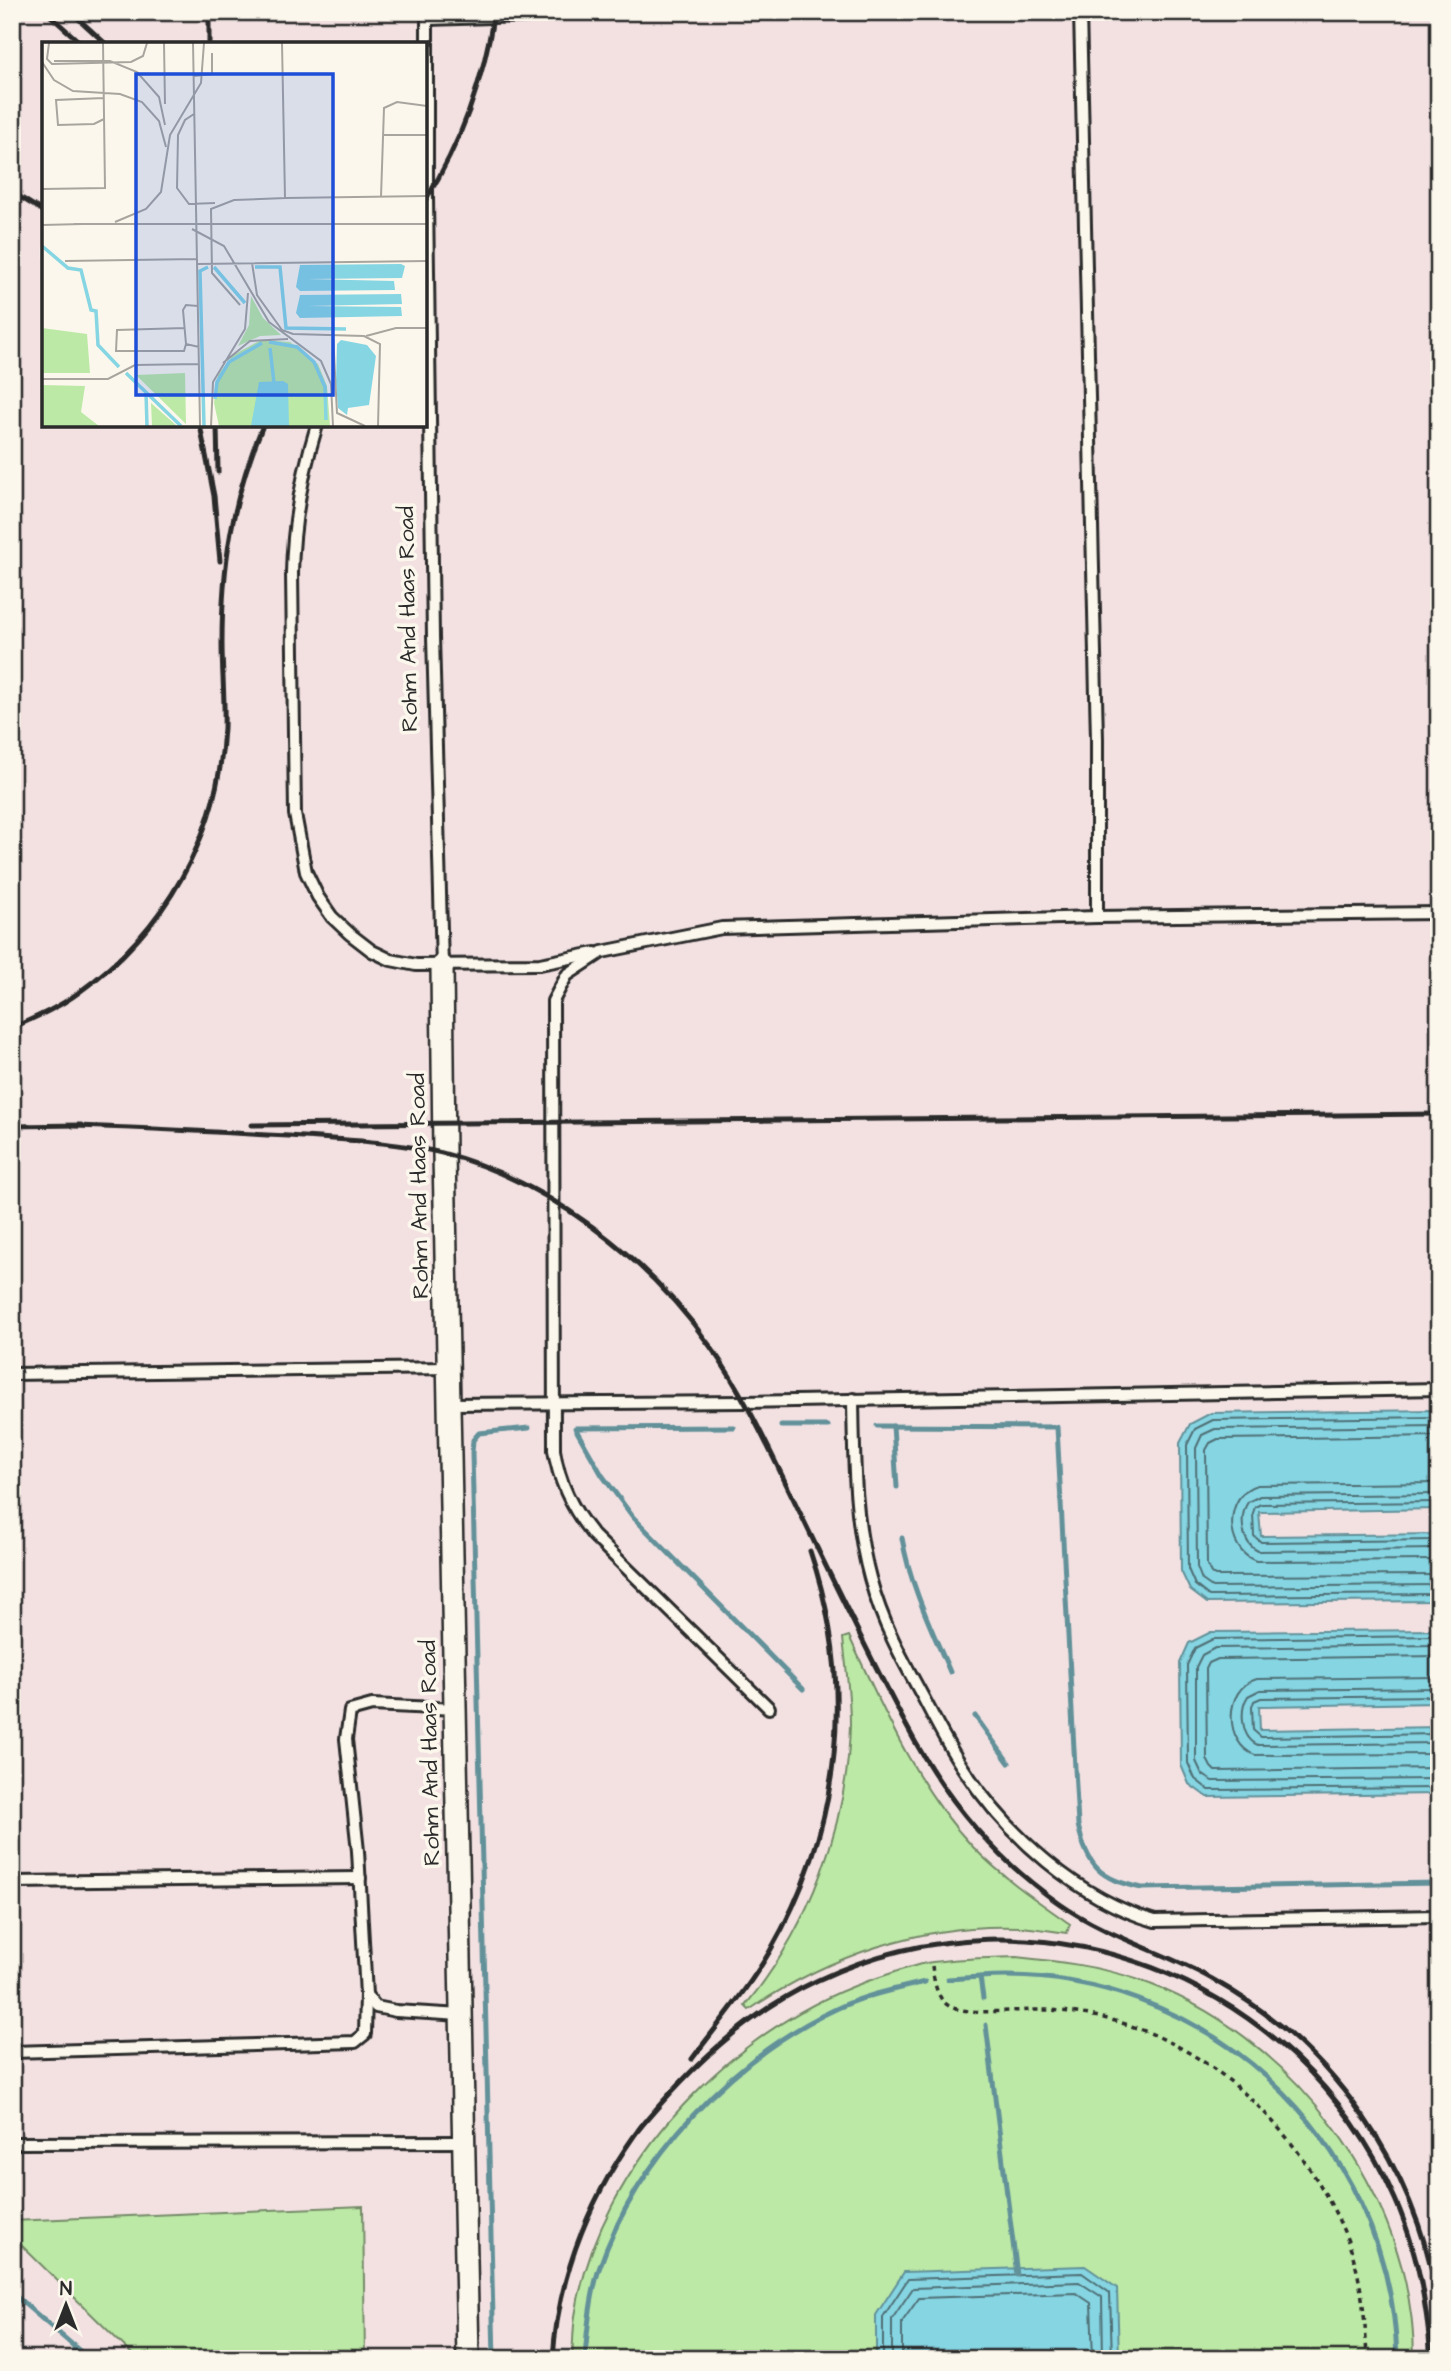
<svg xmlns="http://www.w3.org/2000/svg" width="1451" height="2371" font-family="'Architects Daughter',sans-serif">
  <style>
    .built { fill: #f3e1e2; fill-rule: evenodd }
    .green { fill: #bce9a6; stroke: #748a68; stroke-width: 2 }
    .water { fill: #86d5e3; stroke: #629199; stroke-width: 2 }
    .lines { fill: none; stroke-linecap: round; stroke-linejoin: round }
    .shore { stroke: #4f6f75; stroke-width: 2 }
    .stream { stroke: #629199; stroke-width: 5 }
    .lane-casing { stroke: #2b2b2b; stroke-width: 16 }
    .street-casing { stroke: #2b2b2b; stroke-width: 26 }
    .path { stroke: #2b2b2b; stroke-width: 3.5; stroke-dasharray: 5 5; stroke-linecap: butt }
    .lane { stroke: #fbf7ec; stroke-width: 10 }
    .street { stroke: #fbf7ec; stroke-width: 21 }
    .rail { stroke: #2b2b2b; stroke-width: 5 }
    .labels { text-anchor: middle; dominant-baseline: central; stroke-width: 7; stroke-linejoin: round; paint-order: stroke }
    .street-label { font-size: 23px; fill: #2b2b2b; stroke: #fbf7ec }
    .inset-river { fill: none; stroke: #86d5e3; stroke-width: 3.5 }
    .inset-road { fill: none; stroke: #a8a59f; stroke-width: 2 }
    .view { fill: #1d4ed8; fill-opacity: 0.15; stroke: #1d4ed8; stroke-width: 3.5 }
    .inset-edge { fill: none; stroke: #2b2b2b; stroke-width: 3.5 }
  </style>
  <rect width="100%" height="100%" fill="#fbf7ec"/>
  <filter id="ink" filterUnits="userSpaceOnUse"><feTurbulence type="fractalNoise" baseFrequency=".0143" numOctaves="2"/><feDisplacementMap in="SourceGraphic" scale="14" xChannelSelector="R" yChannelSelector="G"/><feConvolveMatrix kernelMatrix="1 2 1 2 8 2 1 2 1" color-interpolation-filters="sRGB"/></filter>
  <g filter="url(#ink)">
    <path class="built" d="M12,12H1439V2359H12ZM44,44H425V425H44Z"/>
    <g class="green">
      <path d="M849,1636C883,1709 917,1788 973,1847C1002,1877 1036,1900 1070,1924L1067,1933C1051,1931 1035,1928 1019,1927C922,1923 828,1956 749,2010L745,2006C809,1928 848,1825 850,1724C850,1695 846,1667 843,1638Z"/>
      <path d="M1016,1957C1056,1961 1098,1966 1136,1979C1291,2031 1414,2194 1414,2359H572C573,2345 573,2330 575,2316C599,2163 736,2022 880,1977C895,1972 911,1966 926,1963C956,1958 986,1958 1016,1957Z"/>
      <path d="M363,2206L365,2359H137L12,2236V2221Z"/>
    </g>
    <g class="water">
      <path d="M1439,1410V1509L1259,1512L1261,1536L1439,1534V1601L1207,1603L1190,1590L1181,1571L1180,1443L1190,1424L1211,1413Z"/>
      <path d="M1439,1630V1703L1259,1706L1260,1730L1439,1727V1794L1207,1797L1189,1784L1181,1765L1180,1663L1189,1643L1211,1632Z"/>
      <path d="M1085,2266L1117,2288L1119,2359H876V2315L904,2272Z"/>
    </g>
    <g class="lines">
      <g class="shore">
        <path d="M1439,1417L1213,1420L1195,1429L1187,1445L1188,1569L1195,1585L1209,1596L1439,1594"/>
        <path d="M1439,1426L1215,1429L1202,1435L1196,1448L1197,1567L1202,1580L1212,1587L1439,1585"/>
        <path d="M1439,1436L1218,1439L1210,1443L1206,1450L1207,1565L1211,1573L1215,1576L1439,1575"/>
        <path d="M1439,1483L1257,1485C1224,1494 1224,1550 1256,1561L1439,1560"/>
        <path d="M1439,1494L1260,1496L1248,1502C1239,1516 1241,1543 1258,1551L1439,1549"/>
        <path d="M1439,1502L1261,1504L1255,1507L1253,1513L1254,1536L1261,1542L1439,1540"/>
        <path d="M1439,1636L1213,1639L1195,1648L1187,1665L1188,1763L1195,1779L1209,1790L1439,1788"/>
        <path d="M1439,1645L1215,1648L1202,1655L1196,1667V1761L1202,1774L1212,1781L1439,1779"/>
        <path d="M1439,1656L1218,1659L1209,1663L1206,1669L1207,1759L1211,1767L1215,1771L1439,1768"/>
        <path d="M1439,1677L1257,1679C1223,1688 1224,1744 1255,1755L1439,1754"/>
        <path d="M1439,1688L1260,1690L1248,1696C1239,1710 1241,1738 1258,1745L1439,1743"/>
        <path d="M1439,1696L1261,1698L1254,1701L1252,1707L1253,1730L1261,1737L1439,1734"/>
        <path d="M883,2359V2317L908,2279L1082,2273L1110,2293L1112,2359"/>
        <path d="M892,2359V2319L913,2288L1079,2282L1102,2297L1103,2359"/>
        <path d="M902,2359V2322L919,2298L1076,2293L1091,2303L1093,2359"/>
      </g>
      <g class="stream">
        <path d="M781,1426H828"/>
        <path d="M877,1426L1057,1427L1078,1825C1087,1866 1100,1880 1142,1888L1439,1883"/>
        <path d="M893,1426L897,1487"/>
        <path d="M734,1427L575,1428L602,1475L633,1517L803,1689"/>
        <path d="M902,1538C910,1585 931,1628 950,1672"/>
        <path d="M975,1716L1009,1763"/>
        <path d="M980,1977C1201,1962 1392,2138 1397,2359"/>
        <path d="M948,1979L980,1977L983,1998"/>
        <path d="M986,2025L1017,2275"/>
        <path d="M12,2293L89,2359"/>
        <path d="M74,2344V2359"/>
        <path d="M494,2359L472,1453L473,1440L479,1433L529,1428"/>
        <path d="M585,2359C587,2330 590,2297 599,2269C637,2158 733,2056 838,2008C866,1995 896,1989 925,1982"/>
      </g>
      <g class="lane-casing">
        <g id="lane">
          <path d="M427,12V199L433,637L442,966"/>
          <path d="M427,19L530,16L545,12"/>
          <path d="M317,425C302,474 293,522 292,573L295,814L306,872L318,897L332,917L350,934L372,951L391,960L416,965L540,964L595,953"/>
          <path d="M1097,917L1439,913"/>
          <path d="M12,1374L449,1368"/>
          <path d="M853,1399C854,1459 854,1520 870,1578C882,1623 902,1659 924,1699C936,1722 948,1746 963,1768C1006,1834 1079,1900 1155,1921L1439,1916"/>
          <path d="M450,1404L745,1402L1439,1389"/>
          <path d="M769,1708L593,1535C572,1509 559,1483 554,1450L553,1001L567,975L602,952L722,928L1097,917V739L1080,12"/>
          <path d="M455,1709L372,1705L350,1711L346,1739L358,1851L366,1995L376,2007L396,2011L461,2015"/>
          <path d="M12,1882L360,1878"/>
          <path d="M12,2052L355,2042L365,2034L366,1995"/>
          <path d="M12,2143L464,2142"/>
        </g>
      </g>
      <g class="street-casing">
        <path id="street" d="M442,966L444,1154L468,2359"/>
      </g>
      <path class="path" d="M932,1966C934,1980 936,2000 951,2007C970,2016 1023,2009 1046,2010C1060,2010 1075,2013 1089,2015C1205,2036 1300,2128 1345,2234C1362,2274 1365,2316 1367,2359"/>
      <use href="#lane" class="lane"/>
      <use href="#street" class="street"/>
      <g class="rail">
        <path d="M46,12L82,44"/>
        <path d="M71,12L106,44"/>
        <path d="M209,12V44"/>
        <path d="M12,192L44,212"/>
        <path d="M425,201C461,143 484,79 494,12"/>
        <path d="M200,425L214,496L220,561"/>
        <path d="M217,425L218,472"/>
        <path d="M12,1028C34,1018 58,1008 78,993C165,931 219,836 224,728C225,700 222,671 222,643C222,564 232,499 263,425"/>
        <path d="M252,1125L1439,1114"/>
        <path d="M12,1126L81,1125"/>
        <path d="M73,1126C145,1128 217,1132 289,1136C340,1140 392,1141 442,1153C547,1180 648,1258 710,1346C743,1392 767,1445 792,1496C829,1573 866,1650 906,1725C944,1797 993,1858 1060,1904C1107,1937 1162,1951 1212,1979C1334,2047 1417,2168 1439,2306"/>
        <path d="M692,2059C718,2024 748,1989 770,1951C841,1828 856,1686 810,1551"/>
        <path d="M639,2129C690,2068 745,2014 818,1980C1038,1876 1298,1978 1395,2199C1418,2250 1427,2304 1431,2359"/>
        <path d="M553,2359C558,2272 593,2189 645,2121"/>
      </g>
    </g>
  </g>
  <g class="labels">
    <g class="street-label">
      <text transform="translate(408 619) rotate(-91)">Rohm And Haas Road</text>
      <text transform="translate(419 1186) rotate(-91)">Rohm And Haas Road</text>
      <text transform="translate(430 1753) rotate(-91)">Rohm And Haas Road</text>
    </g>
  </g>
  <g transform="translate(42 42)">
    <rect width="385" height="385" fill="#fbf7ec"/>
    <path d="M209,254L221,276L239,293L218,294L196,304L207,283ZM0,286L45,292L48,331H0ZM219,298L248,300L276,322L285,344L288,384H177L172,361L176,333L191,313ZM143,331L144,382L94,333ZM0,343L43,344L39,370L57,384H0ZM109,361L135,384H110Z" fill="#bce9a6"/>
    <path d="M359,222L363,224L360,236L265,237L352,239L353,248L258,249L254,245L258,223ZM359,252L360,262L265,264L359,265L360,274L258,276L254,271L258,253ZM299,298L325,303L334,314L327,363L306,366L305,373L296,366L294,340L295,302ZM241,339L246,342L247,384H209L217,340Z" fill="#86d5e3"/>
    <path class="inset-river" d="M0,204L26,226L39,228L49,268L54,269L56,303L77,325M172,225L203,261M213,225H238L244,286L304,287M227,300L255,305L272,320L283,345L284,378M228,306L232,341M84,331L139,384M104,351L105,384M173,357L175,340L187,320L220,301M162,384L158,229L166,225"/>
    <path class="inset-road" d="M7,1L5,17L10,22L89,20L101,14L105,1M122,1L123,62M151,1L158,384M12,19H68L95,30L117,55L123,83M0,20L12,38L31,49L78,52L100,60L117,79L124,105M152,34L170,32V11M62,56L14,58L16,83L52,82L62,77M152,72L143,78L136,93L135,146L147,162L173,161M341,93H385M0,147L63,146L61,1M339,155L342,66L355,60L385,64M243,156L385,154M73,180L104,167L119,150L128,93L159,41L162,1M32,182H385M0,183L41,182M150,187L182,204L227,280L279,319L289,342L291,384M23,219L155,217M210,221L215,253L240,288L251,292L322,294L338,302L336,384M155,222L385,219M198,263L170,231L169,167L192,158L243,156L240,1M156,264L144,263L141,268L144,302L157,305M143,286L75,288L74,309H142L144,302M291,292L295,371L323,384M324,294L354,286H385M181,321L208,299L246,297M0,337H66L93,323L157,322M169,384L171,340L203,287L206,251"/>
    <path class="view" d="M94,32H291V353H94Z"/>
    <rect width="385" height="385" class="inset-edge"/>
  </g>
  <rect width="1451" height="2371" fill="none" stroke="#fbf7ec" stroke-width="42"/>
  <rect x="21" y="21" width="1409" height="2329" fill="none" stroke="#2b2b2b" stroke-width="2.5" filter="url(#ink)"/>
  <g transform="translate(66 2305)" stroke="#fbf7ec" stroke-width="5" paint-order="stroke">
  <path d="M0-5L12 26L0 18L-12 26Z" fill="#2b2b2b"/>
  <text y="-10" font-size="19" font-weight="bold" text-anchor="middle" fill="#2b2b2b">N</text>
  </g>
</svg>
